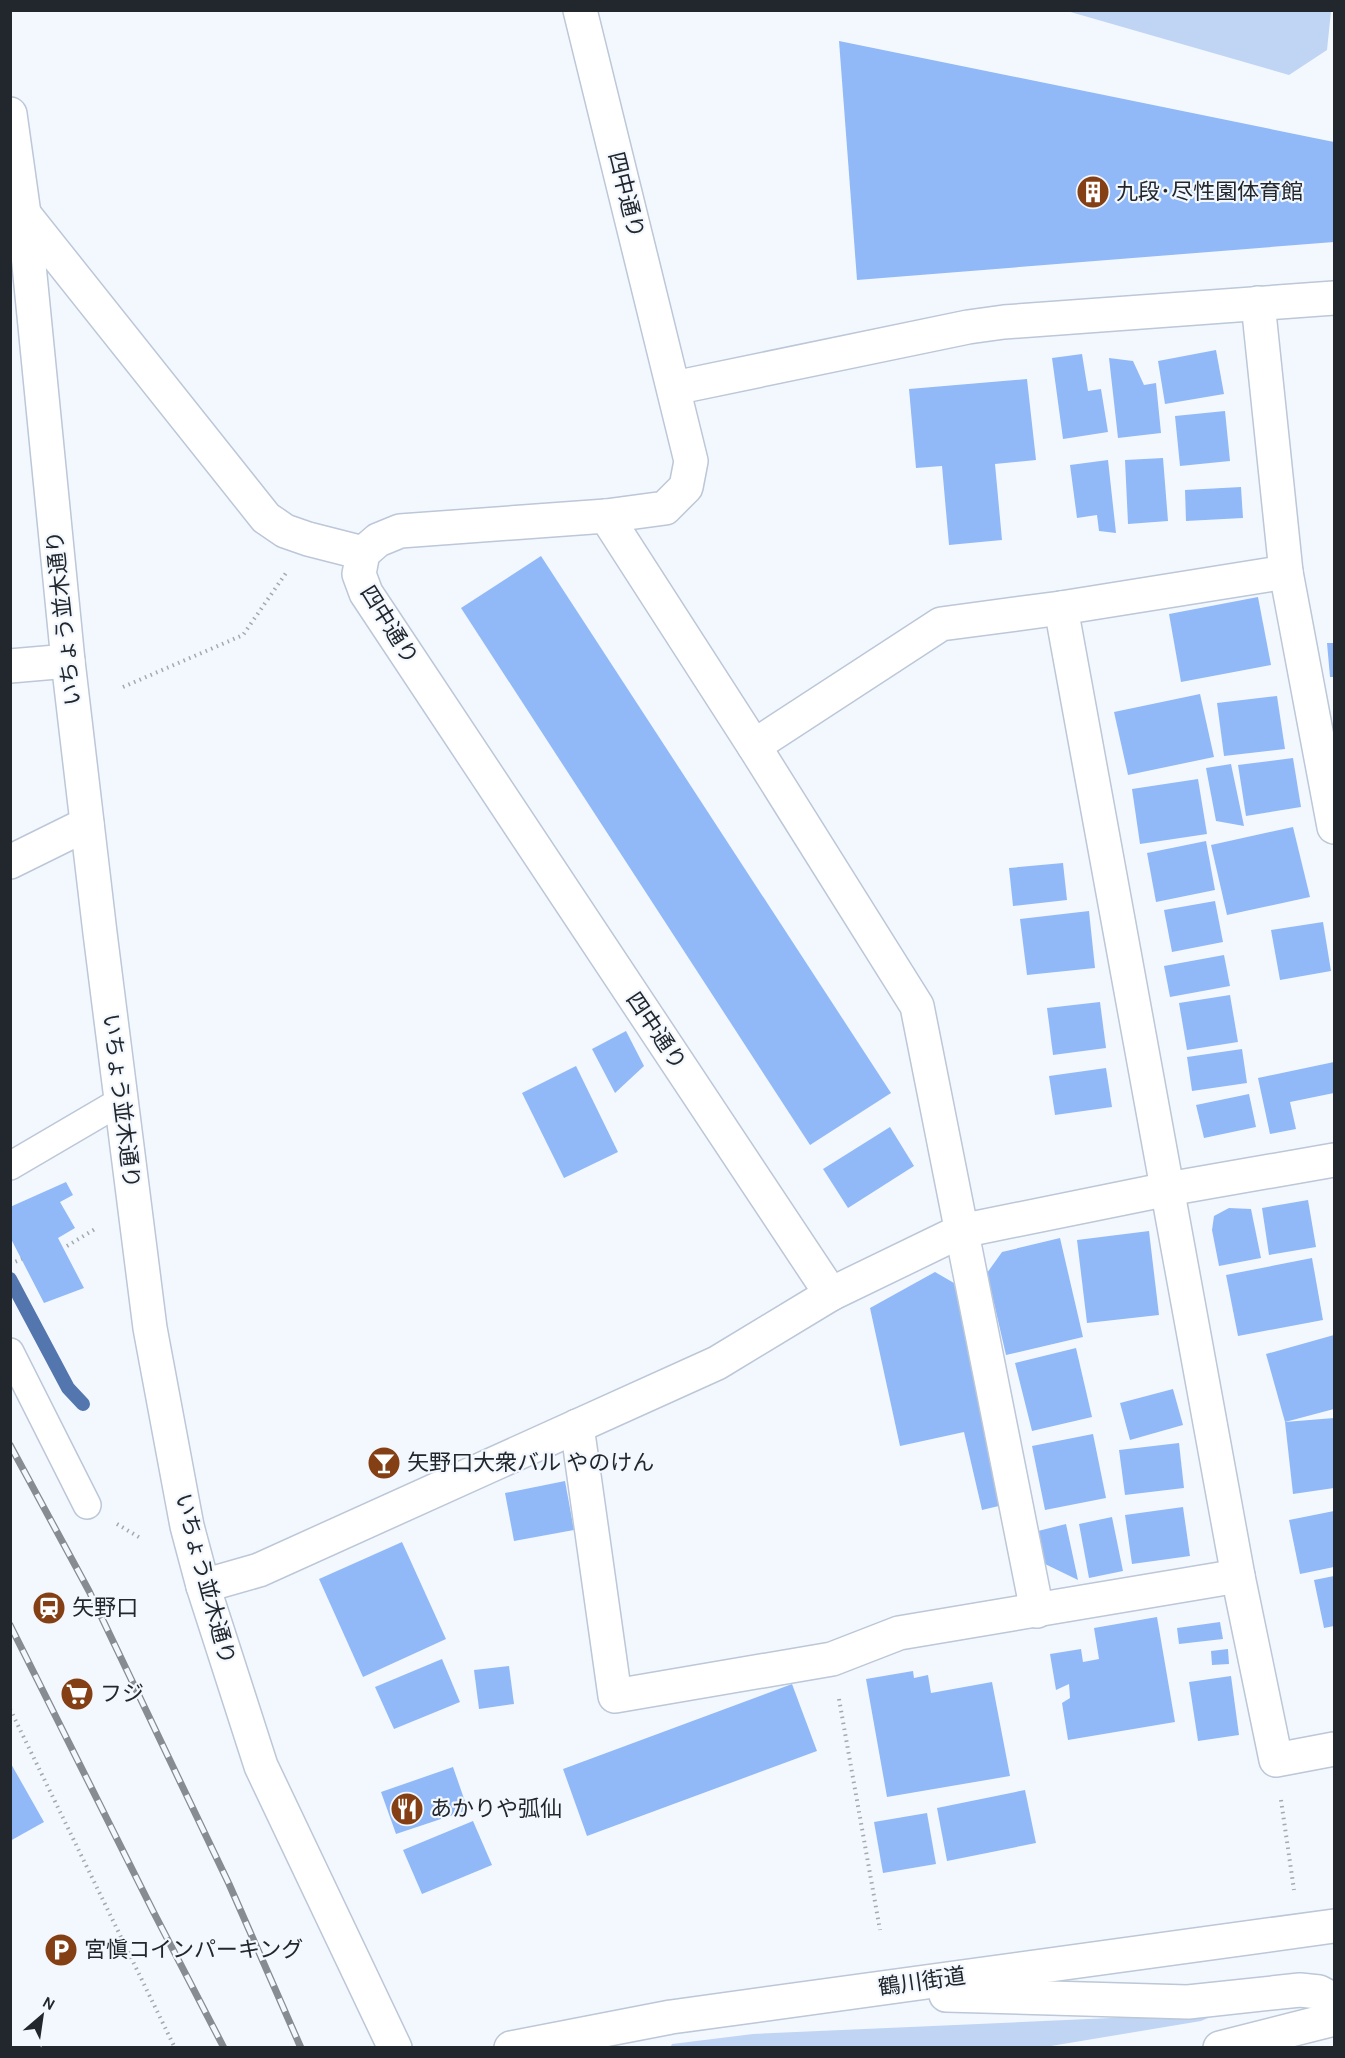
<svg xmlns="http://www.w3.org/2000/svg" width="1345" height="2058" font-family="Karla,'Noto Sans JP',sans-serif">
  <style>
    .green { fill: #c0d4f4 }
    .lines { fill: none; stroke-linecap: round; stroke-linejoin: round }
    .stream { stroke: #5476ae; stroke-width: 14 }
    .building { fill: #91b9f8 }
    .lane-casing { stroke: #bcc7d7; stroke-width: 30 }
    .street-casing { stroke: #bcc7d7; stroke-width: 36 }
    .secondary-casing { stroke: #bcc7d7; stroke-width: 36 }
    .primary-casing { stroke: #bcc7d7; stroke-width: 36 }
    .path { stroke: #a4a9b0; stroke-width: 4; stroke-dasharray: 1.5 4.5; stroke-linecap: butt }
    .lane { stroke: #fff; stroke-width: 27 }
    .street { stroke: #fff; stroke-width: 33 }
    .secondary { stroke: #fff; stroke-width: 33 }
    .primary { stroke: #fff; stroke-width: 33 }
    .rail-casing { stroke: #878b92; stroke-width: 7 }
    .rail { stroke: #f3f8ff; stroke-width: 4.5; stroke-dasharray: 14; stroke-linecap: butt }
    .labels { text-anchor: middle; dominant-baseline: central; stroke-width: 4.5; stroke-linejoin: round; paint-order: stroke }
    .poi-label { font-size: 22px; fill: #22262d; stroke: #f3f8ff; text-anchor: start }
    .street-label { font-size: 22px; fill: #22262d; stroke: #f3f8ff }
  </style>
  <rect width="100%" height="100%" fill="#f3f8ff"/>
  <g class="green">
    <path d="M1067,11H1331L1327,50L1289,75Z"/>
    <path d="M1200,2014L1209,2016L1208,2018L1201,2021L1045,2047L670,2048L672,2044L753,2034Z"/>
  </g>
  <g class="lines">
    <path class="stream" d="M10,1279L68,1388L83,1404"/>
  </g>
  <g class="building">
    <path d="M839,41L1334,142V242L857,280Z"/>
    <path d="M1216,350L1224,394L1165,404L1158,361Z"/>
    <path d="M1082,354L1088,391L1101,389L1108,432L1063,439L1052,358Z"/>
    <path d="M1109,358L1133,361L1144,385L1156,383L1161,433L1118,438Z"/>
    <path d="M1027,379L1036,460L995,464L1002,540L949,545L942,466L916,468L909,389Z"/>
    <path d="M1225,411L1230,461L1180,466L1175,416Z"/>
    <path d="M1163,458L1168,521L1128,524L1125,460Z"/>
    <path d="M1108,460L1116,533L1099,531L1097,515L1077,518L1070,465Z"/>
    <path d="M1241,487L1243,518L1186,521L1185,490Z"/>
    <path d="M541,556L891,1093L810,1145L461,608Z"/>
    <path d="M1258,597L1271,665L1181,682L1169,614Z"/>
    <path d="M1327,643H1334V677H1330Z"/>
    <path d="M1200,694L1214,757L1128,775L1114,712Z"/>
    <path d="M1277,696L1285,749L1224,756L1217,703Z"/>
    <path d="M1293,758L1301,807L1246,816L1238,765Z"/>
    <path d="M1231,764L1244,826L1216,821L1206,768Z"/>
    <path d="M1198,779L1207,834L1140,844L1132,789Z"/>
    <path d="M1293,827L1310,897L1227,915L1211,845Z"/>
    <path d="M1206,841L1215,890L1156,902L1147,853Z"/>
    <path d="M1063,863L1067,900L1013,906L1009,868Z"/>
    <path d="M1215,901L1223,942L1172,952L1164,910Z"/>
    <path d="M1089,911L1095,968L1027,975L1020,919Z"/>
    <path d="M1323,922L1331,971L1280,980L1271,930Z"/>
    <path d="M1224,955L1230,986L1170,997L1164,966Z"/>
    <path d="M1230,995L1238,1042L1187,1050L1179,1003Z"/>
    <path d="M1100,1002L1106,1048L1053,1055L1047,1008Z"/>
    <path d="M626,1031L644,1066L615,1093L592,1049Z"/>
    <path d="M1242,1049L1247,1083L1192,1091L1187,1057Z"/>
    <path d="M1334,1062V1093L1290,1102L1296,1129L1270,1134L1258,1078Z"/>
    <path d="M576,1066L618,1152L564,1178L522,1093Z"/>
    <path d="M1106,1068L1112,1107L1055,1115L1049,1076Z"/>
    <path d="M1249,1094L1256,1127L1204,1138L1196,1105Z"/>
    <path d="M890,1127L914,1166L848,1208L823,1169Z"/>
    <path d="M66,1182L73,1195L60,1202L75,1228L58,1238L84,1288L44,1303L10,1237V1207Z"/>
    <path d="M1308,1200L1316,1247L1269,1255L1262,1208Z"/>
    <path d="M1229,1208L1251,1209L1261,1258L1219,1266L1212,1230L1214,1216Z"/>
    <path d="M1149,1231L1159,1315L1087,1323L1077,1240Z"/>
    <path d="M1060,1238L1083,1337L1006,1355L987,1273L1002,1252Z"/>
    <path d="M1312,1258L1323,1320L1238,1336L1226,1275Z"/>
    <path d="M935,1272L954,1283L1003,1505L982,1510L964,1432L900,1446L870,1308Z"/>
    <path d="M1334,1335V1409L1285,1422L1266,1354Z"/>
    <path d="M1076,1348L1092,1417L1032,1431L1015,1363Z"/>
    <path d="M1173,1389L1183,1425L1130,1440L1120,1403Z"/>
    <path d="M1334,1418V1488L1293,1494L1285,1422Z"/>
    <path d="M1093,1434L1106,1498L1045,1510L1032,1446Z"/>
    <path d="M1179,1443L1184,1488L1125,1495L1119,1450Z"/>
    <path d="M565,1481L574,1530L514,1541L505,1493Z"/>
    <path d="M1183,1507L1190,1556L1132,1564L1125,1515Z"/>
    <path d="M1334,1511V1567L1300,1574L1289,1520Z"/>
    <path d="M1112,1517L1123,1571L1089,1578L1079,1524Z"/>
    <path d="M1066,1524L1078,1580L1045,1564L1038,1531Z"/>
    <path d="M402,1542L446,1639L363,1677L319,1579Z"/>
    <path d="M1334,1576V1626L1324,1628L1314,1580Z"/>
    <path d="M1157,1617L1175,1722L1068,1740L1062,1703L1070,1698L1069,1684L1056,1690L1050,1654L1081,1649L1083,1662L1099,1659L1094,1628Z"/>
    <path d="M1220,1622L1223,1639L1179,1644L1177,1628Z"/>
    <path d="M1228,1649L1229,1664L1212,1665L1211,1651Z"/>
    <path d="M442,1659L460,1702L394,1729L375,1687Z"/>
    <path d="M509,1666L514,1704L479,1709L474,1670Z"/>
    <path d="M913,1671L914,1678L928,1675L931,1693L992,1682L1010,1776L887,1797L866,1679Z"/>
    <path d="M1231,1676L1239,1735L1198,1741L1189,1682Z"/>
    <path d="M792,1684L817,1751L587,1836L563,1769Z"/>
    <path d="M10,1762L44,1822L10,1841Z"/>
    <path d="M453,1767L468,1810L396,1834L381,1792Z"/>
    <path d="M1025,1790L1036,1843L947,1861L937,1808Z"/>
    <path d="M927,1813L936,1864L883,1873L874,1822Z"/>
    <path d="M473,1821L492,1865L422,1894L403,1850Z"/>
  </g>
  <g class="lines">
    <g class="lane-casing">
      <g id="lane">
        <path d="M10,1166L121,1101"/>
        <path d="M10,1352L87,1505"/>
      </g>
    </g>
    <g class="street-casing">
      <g id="street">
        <path d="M24,214L266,518L285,531L308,539L363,553L359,574L366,593L831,1294"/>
        <path d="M606,516L754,746L917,1006L1037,1611"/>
        <path d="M1286,572L1334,827"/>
        <path d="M1061,608L1238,1576L1276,1760L1334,1749"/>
        <path d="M10,666L68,661"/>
        <path d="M754,746L941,624L1061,608L1286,572L1258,303"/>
        <path d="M577,1426L615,1696L832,1659L899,1633L1238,1576"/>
        <path d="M203,1586L259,1570L717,1363L831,1294L961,1231L1168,1189L1334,1160"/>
      </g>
    </g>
    <g class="secondary-casing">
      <g id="secondary">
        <path d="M10,114L24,214L68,661L100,933L150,1328L187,1526L203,1586L261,1766L395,2048"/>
        <path d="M674,388L968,327L1004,322L1334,298"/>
        <path d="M363,553L378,540L400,531L606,516L665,508L686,487L691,461L580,10"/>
        <path d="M10,862L87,824"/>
      </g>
    </g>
    <g class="primary-casing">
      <g id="primary">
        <path d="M946,1995L1188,2002L1300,1990L1319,1992L1334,2000"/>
        <path d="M511,2048L671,2017L1334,1926"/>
        <path d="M1220,2048L1334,2019"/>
      </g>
    </g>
    <g class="path">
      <path d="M123,687L243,635L286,573"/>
      <path d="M67,1246L95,1229"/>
      <path d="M10,1264L22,1259"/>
      <path d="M117,1524L142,1539"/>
      <path d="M839,1699L880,1930"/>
      <path d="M10,1709L175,2048"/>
      <path d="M1281,1800L1294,1890"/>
    </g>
    <use href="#lane" class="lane"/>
    <use href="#street" class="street"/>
    <use href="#secondary" class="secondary"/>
    <use href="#primary" class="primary"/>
    <g class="rail-casing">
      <g id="rail">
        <path d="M10,1445L89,1591L229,1884L301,2048"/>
        <path d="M10,1625L153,1911L224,2048"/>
      </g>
    </g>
    <use href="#rail" class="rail"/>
  </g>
  <defs>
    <g id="building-disc" transform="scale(1.725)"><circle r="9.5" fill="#844014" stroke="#f3f8ff"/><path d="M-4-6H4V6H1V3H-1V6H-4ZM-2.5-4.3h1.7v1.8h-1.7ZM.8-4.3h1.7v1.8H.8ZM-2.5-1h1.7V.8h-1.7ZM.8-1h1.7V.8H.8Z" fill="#fff"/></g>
    <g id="bar-disc" transform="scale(1.725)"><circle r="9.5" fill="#844014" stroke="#f3f8ff"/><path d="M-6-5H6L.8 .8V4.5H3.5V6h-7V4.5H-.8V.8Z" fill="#fff"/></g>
    <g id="station-disc" transform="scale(1.725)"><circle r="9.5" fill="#844014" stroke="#f3f8ff"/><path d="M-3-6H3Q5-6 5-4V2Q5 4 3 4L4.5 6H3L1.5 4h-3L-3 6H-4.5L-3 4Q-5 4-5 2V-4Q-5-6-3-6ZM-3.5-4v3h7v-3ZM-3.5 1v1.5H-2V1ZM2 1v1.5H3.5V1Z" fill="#fff"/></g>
    <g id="supermarket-disc" transform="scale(1.725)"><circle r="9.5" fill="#844014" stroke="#f3f8ff"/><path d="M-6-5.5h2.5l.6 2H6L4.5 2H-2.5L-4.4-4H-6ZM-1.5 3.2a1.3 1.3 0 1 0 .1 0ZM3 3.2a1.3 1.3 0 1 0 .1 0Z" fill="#fff"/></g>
    <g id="restaurant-disc" transform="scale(1.725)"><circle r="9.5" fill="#844014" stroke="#f3f8ff"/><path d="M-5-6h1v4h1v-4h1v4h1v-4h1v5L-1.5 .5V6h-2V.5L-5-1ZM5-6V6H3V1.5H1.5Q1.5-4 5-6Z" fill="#fff"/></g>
    <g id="parking-disc" transform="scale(1.725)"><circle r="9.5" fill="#844014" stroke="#f3f8ff"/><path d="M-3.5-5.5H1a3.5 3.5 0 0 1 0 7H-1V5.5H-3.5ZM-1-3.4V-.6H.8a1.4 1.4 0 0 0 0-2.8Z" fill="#fff"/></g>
  </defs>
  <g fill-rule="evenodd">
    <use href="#building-disc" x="1093" y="192"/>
    <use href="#bar-disc" x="384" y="1463"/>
    <use href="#station-disc" x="49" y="1608"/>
    <use href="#supermarket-disc" x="77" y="1694"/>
    <use href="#restaurant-disc" x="407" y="1809"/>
    <use href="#parking-disc" x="61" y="1950"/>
  </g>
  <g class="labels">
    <g class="poi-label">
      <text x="1116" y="192">九段･尽性園体育館</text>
      <text x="407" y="1463">矢野口大衆バル やのけん</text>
      <text x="72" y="1608">矢野口</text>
      <text x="100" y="1694">フジ</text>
      <text x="430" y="1809">あかりや弧仙</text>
      <text x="84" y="1950">宮愼コインパーキング</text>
    </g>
    <g class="street-label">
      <text transform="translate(626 195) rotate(76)">四中通り</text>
      <text transform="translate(64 618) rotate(-96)">いちょう並木通り</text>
      <text transform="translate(389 625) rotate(58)">四中通り</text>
      <text transform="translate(656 1031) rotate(56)">四中通り</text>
      <text transform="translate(121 1101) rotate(83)">いちょう並木通り</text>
      <text transform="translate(205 1579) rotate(75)">いちょう並木通り</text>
      <text transform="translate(922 1982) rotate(-8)">鶴川街道</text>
    </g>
  </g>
  <rect width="1345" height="2058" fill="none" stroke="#22262d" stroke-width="24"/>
  <g transform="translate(42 2016) rotate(29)" stroke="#f3f8ff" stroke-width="4.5" paint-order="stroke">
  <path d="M0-4.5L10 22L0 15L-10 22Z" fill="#22262d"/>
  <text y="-9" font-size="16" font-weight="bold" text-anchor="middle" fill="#22262d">N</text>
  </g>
</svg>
